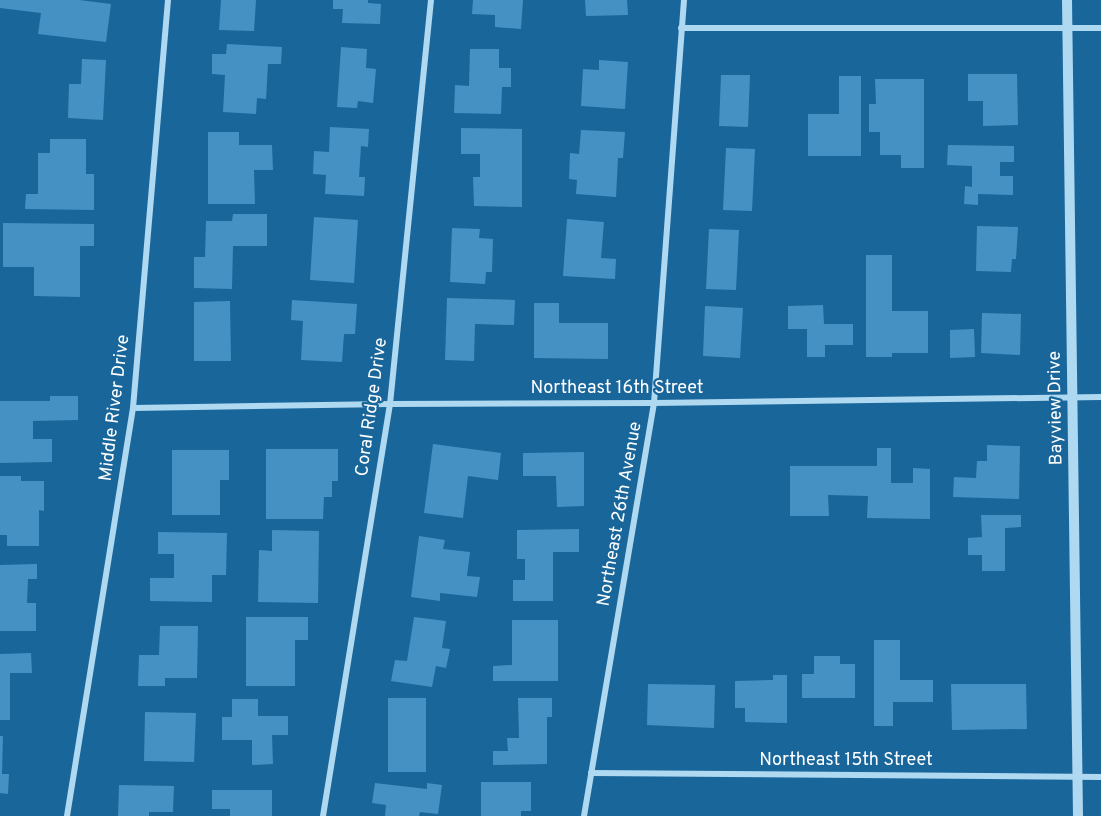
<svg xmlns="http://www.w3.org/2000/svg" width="1101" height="816" font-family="Overpass,sans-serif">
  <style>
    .building { fill: #4691c3 }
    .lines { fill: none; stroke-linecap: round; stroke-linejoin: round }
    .minor { stroke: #afd8f1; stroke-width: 6 }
    .tertiary { stroke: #afd8f1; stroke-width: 10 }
    .labels { text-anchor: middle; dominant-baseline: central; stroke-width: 4.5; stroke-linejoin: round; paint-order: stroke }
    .street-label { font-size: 18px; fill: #fff; stroke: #19669b }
  </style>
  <rect width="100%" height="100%" fill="#19669b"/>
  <g class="building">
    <path d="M0,0H79L111,4L106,42L38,34L41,13L0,8Z"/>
    <path d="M221,0H256L254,31L219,30Z"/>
    <path d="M333,0H368V3L381,4L380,24L342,23L343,9H333Z"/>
    <path d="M473,0H523L521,29L495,27V15L472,14Z"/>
    <path d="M585,0H627L628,15L586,16Z"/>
    <path d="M227,44L282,47L281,64H268L266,99L257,98L256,114L223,112L225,75L212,74V54H226Z"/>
    <path d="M341,47L367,49L366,68L376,69L373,103L358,101L357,108L337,107Z"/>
    <path d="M470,49H499V68H511V87H502L501,114L454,113L455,85L469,86Z"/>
    <path d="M82,59L106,60L103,120L68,118L69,84H81Z"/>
    <path d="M599,60L628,62L625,109L581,106L583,69L599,70Z"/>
    <path d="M968,74H1017L1018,125L983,126V101H968Z"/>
    <path d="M721,75H750L748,127L719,126Z"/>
    <path d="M839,76H861V156H808V114H839Z"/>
    <path d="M875,79H924V168H901V155H880V132H869V104H876Z"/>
    <path d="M330,127L369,129L368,147L361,146L359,177H365L364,196L325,194L326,175L313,174L314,151L329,152Z"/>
    <path d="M461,128L522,129V207L474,206L473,177H480V154H461Z"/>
    <path d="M581,130L625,132L623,158H618L616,197L576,194L577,180L569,179L570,153L579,154Z"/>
    <path d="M208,132H239V145H272L273,170H254L255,204H208Z"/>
    <path d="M50,139H86V174H94V210L25,209L26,194H38V153H50Z"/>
    <path d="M948,145L1014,146V162H1000V176H1013V195L978,194V205L964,204L965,186L972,187V166L947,165Z"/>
    <path d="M726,148L755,149L752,211L723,210Z"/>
    <path d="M233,214H267V246H233L232,289L194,288V257H205L206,221H232Z"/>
    <path d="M314,217L358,220L354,283L310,280Z"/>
    <path d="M567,219L604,222L601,258L616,259L615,279L563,276Z"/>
    <path d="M3,223L94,224V246H80V297L34,296V267H3Z"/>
    <path d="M977,226L1018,227L1016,259H1012L1011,272L976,271Z"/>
    <path d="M452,228L480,229L479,238L493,239L492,272H486L485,284L450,282Z"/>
    <path d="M709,229L739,230L736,290L706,289Z"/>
    <path d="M866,255H892V311H928V353H892V357H866Z"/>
    <path d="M447,298L515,300L514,325L475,324L474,361L445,360Z"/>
    <path d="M292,300L357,304L355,334H344L342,362L301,360L303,321L291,320Z"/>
    <path d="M230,301L231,361H194V302Z"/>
    <path d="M534,303H559V323H608V359L534,358Z"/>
    <path d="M823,305L824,324H853V345H825V357H807V329H788V306Z"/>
    <path d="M705,306L743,308L740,358L703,356Z"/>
    <path d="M982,313L1021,314L1020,355L981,353Z"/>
    <path d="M974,329L975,357L950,358V330Z"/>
    <path d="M50,396H78V420L33,421V439H52V462L0,463V401H50Z"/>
    <path d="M433,444L501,453L498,480L468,476L463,518L424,513Z"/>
    <path d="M987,445L1020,446L1019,499L953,497L954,477L976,478L977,461H987Z"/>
    <path d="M877,448H891V483H913V468L930,469V519L867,518L868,496L828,495L829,516H790V466H877Z"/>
    <path d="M266,449H338V481H332V497H324L323,519H266Z"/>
    <path d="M172,450H229V480H220V515H172Z"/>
    <path d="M584,452V506L557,507L556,476H523V453Z"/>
    <path d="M0,476H21V481H44V511L39,510V546H7V535H0Z"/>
    <path d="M981,515H1021V527L1005,528V571H982V555H968V538L982,537Z"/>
    <path d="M579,529V552H553V601H513V580H525V559H517V530Z"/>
    <path d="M272,530L319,531L318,603L258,602L259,550L272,551Z"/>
    <path d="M158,532L227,533L226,575H212V602L150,601V578H174V554H158Z"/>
    <path d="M419,536L445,540L443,549L470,552L467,576L480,577L477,597L440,593V601L411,597Z"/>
    <path d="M37,564V579H28L27,603H36V631H0V565Z"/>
    <path d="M246,617H308V640H295V686H246Z"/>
    <path d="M414,617L446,621L442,648L450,649L446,668L436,666L432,687L391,681L395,660L407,661Z"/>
    <path d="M512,620H558V681H493V666L512,665Z"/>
    <path d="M160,626H198L197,678H165V686H138L139,655H159Z"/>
    <path d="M874,640H900V680H933V702H893V726H874Z"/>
    <path d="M31,653L32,673H10V720H0V654Z"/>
    <path d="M814,656H840V664H855V698H802V674H814Z"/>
    <path d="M773,675H787V723L745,722V708H735V681L773,680Z"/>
    <path d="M648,684L715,685L714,728L647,725Z"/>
    <path d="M951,684H1026L1027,729L952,730Z"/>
    <rect x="388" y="698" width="38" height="74"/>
    <path d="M518,698H552V717H547V764L493,765V751H508L507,738H519Z"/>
    <path d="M232,699H258V716H288V735H272L273,764L252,765V740H222V717H232Z"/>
    <path d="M145,712L196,713L194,762L144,761Z"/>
    <path d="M0,736H3L2,774H9L8,794L0,793Z"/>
    <path d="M481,782H531V811H521V816H481Z"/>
    <path d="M375,783L427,789V783L442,785L438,814L420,812L419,816H385L386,805L372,803Z"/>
    <path d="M119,785L174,786L173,812H149V816H118Z"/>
    <path d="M212,790H272V816H230V809H212Z"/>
  </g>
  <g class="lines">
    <g class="minor">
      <path d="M681,28H1101"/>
      <path d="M133,408L390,404L654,403L1101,397"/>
      <path d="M591,773L1101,777"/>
      <path d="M67,816L133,408L168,0"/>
      <path d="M323,816L390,404L431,0"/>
      <path d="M584,816L654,403L684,0"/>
    </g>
    <path class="tertiary" d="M1067,0L1078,816"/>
  </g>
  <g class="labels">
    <g class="street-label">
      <text x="617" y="388">Northeast 16th Street</text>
      <text transform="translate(372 407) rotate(-82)">Coral Ridge Drive</text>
      <text transform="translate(115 408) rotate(-83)">Middle River Drive</text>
      <text transform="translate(1056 408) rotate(-91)">Bayview Drive</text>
      <text transform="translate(620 514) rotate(-80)">Northeast 26th Avenue</text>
      <text x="846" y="760">Northeast 15th Street</text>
    </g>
  </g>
</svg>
